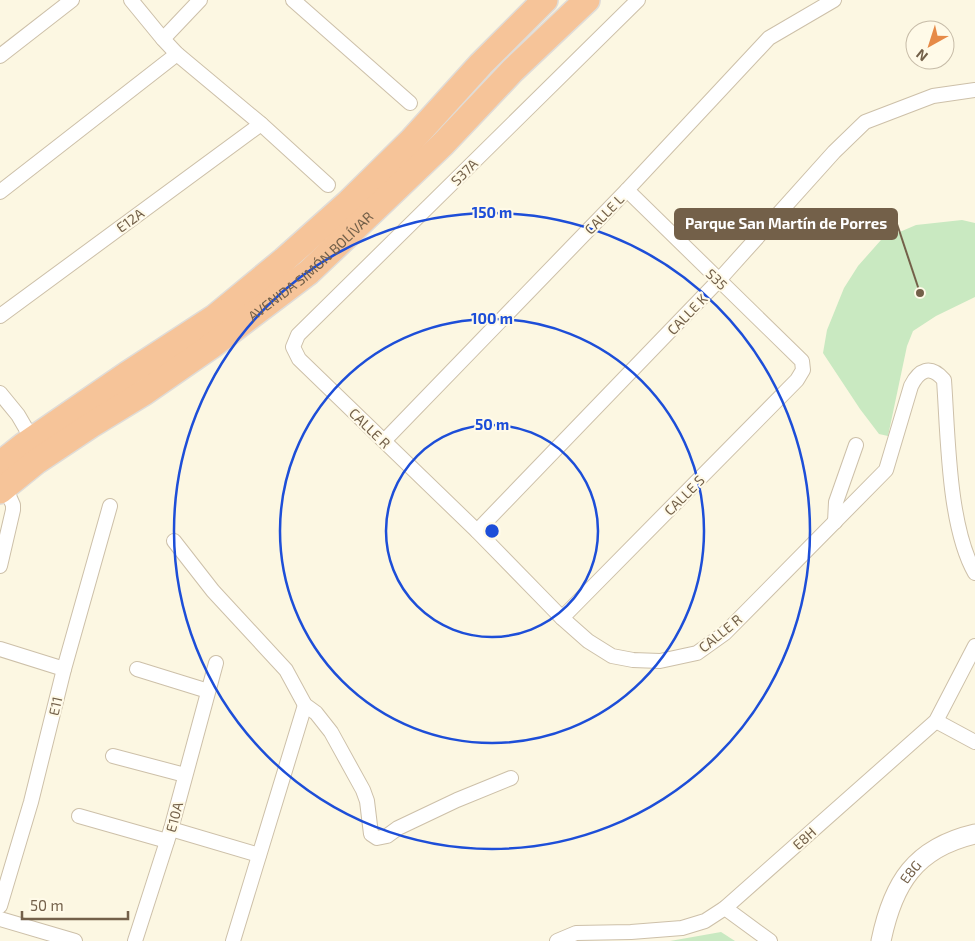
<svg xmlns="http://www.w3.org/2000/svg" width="975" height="941" font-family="'Exo 2',sans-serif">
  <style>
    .green { fill: #c9e9c1 }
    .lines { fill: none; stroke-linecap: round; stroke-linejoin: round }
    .street-casing { stroke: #cdc0a9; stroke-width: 16 }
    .secondary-casing { stroke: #d0c1a7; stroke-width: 21 }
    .highway-casing { stroke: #e0dcd7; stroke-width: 28 }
    .street { stroke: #fff; stroke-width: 14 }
    .secondary { stroke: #fff; stroke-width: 19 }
    .highway { stroke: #f6c499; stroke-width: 25 }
    .ring { fill: none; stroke: #1d4ed8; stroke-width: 2.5 }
    .labels { text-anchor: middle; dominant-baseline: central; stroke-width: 4; stroke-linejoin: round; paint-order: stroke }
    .street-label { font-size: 14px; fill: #736049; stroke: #fffae8 }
    .centre { fill: #1d4ed8; stroke: #fffae8; stroke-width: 2.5 }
    .ring-label { font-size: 15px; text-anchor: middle; font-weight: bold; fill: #1d4ed8; stroke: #fffae8; stroke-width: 4; stroke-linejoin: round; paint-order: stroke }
    .leader { fill: none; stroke: #736049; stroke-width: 2 }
    .callout-dot { fill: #736049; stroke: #fffae8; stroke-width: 2 }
    .callout { fill: #736049; stroke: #736049; stroke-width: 2 }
    .callout-label { font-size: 15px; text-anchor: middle; font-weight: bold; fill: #fff }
  </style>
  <rect width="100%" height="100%" fill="#fcf7e2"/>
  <g class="green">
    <path d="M962,220L975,223V297L936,316L913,331L907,346L888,436L879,434L860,409L823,353L827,330L844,288L858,266L881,240L916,225Z"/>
    <path d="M721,932L735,941H670Z"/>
  </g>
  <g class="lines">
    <g class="street-casing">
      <g id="street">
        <path d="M131,0L163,39L177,54L261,124L328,185"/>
        <path d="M293,0L410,103"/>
        <path d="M638,0L298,335L293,347L299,359L477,531L562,618L588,641L612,656L633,660L660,661L697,653L725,633L886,470L911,386C919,370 930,364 944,380C948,434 948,526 975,573"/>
        <path d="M163,39L200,0"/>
        <path d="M0,56L72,0"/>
        <path d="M0,192L177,54"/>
        <path d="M0,316L261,124"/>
        <path d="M0,393L18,415L32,439"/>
        <path d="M384,441L627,190L769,38L834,0"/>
        <path d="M835,522L836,502L856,445"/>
        <path d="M477,531L719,280L834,152L865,122L933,96L975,90"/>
        <path d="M174,541L213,591L286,670L305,705L316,713L331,732L363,790L367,801L371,834L377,838L387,836L398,828L457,800L511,778"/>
        <path d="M0,566L13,510V505L5,487"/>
        <path d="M562,618L797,380L803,370L802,361L627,190"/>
        <path d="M0,649L64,669"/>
        <path d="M137,669L208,691"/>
        <path d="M936,721L975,742"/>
        <path d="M113,756L185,775"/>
        <path d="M79,816L167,841"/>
        <path d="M171,829L259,855"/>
        <path d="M0,906L31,802L64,669L110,506"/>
        <path d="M725,908L770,941"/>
        <path d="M0,919L75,941"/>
        <path d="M135,941L171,829L216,663"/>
        <path d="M233,941L305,705"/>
        <path d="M557,941L576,933L631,932L682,928L705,921L725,908L936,721L975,646"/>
      </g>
    </g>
    <g class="secondary-casing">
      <g id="secondary">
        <path id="s1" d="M881,941C893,883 915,848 975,834"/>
      </g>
    </g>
    <g class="highway-casing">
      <g id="highway">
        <path d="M0,464L24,445L126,375L215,317L284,260L349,202L412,140L481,64L545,0"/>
        <path id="s2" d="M0,491L37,461L91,425L145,392L210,347L309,272L443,144L513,70L587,0"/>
      </g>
    </g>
    <use href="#street" class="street"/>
    <use href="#secondary" class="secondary"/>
    <use href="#highway" class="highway"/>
  </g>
  <g class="ring">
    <circle cx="492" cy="531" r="106"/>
    <circle cx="492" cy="531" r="212"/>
    <circle cx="492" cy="531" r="318"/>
  </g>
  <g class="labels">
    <g class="street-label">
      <text transform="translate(464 172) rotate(-45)">S37A</text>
      <text transform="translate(604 214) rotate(-46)">CALLE L</text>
      <text transform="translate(130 220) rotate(-36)">E12A</text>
      <text stroke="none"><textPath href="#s2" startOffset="384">AVENIDA SIMÓN BOLÍVAR</textPath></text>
      <text transform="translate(717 279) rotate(44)">S35</text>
      <text transform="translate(687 314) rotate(-46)">CALLE K</text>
      <text transform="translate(370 428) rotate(44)">CALLE R</text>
      <text transform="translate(684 495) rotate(-45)">CALLE S</text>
      <text transform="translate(720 633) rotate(-39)">CALLE R</text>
      <text transform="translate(55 706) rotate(-77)">E11</text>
      <text transform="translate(174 817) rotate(-75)">E10A</text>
      <text transform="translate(804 838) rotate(-42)">E8H</text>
      <text stroke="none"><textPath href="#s1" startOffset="76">E8G</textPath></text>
    </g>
  </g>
  <circle cx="492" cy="531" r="8" class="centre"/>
  <g class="ring-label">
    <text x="492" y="218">150 m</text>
    <text x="492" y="324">100 m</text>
    <text x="492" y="430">50 m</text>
  </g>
  <path class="leader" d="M920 293L897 224"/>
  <circle class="callout-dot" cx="920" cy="293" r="5"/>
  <rect class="callout" x="675" y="209" width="222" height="30" rx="5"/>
  <g class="callout-label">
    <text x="786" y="229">Parque San Martín de Porres</text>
  </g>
  <g transform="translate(930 45) rotate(219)"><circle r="24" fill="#fffae8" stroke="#c7bca8"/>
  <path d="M0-4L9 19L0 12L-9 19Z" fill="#e68a47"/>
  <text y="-8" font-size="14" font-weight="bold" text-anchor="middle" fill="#736049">N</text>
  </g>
  <path d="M22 911v8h106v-8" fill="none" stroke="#736049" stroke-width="2.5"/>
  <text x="30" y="911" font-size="15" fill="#736049" stroke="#fffae8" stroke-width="4" paint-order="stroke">50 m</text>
</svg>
